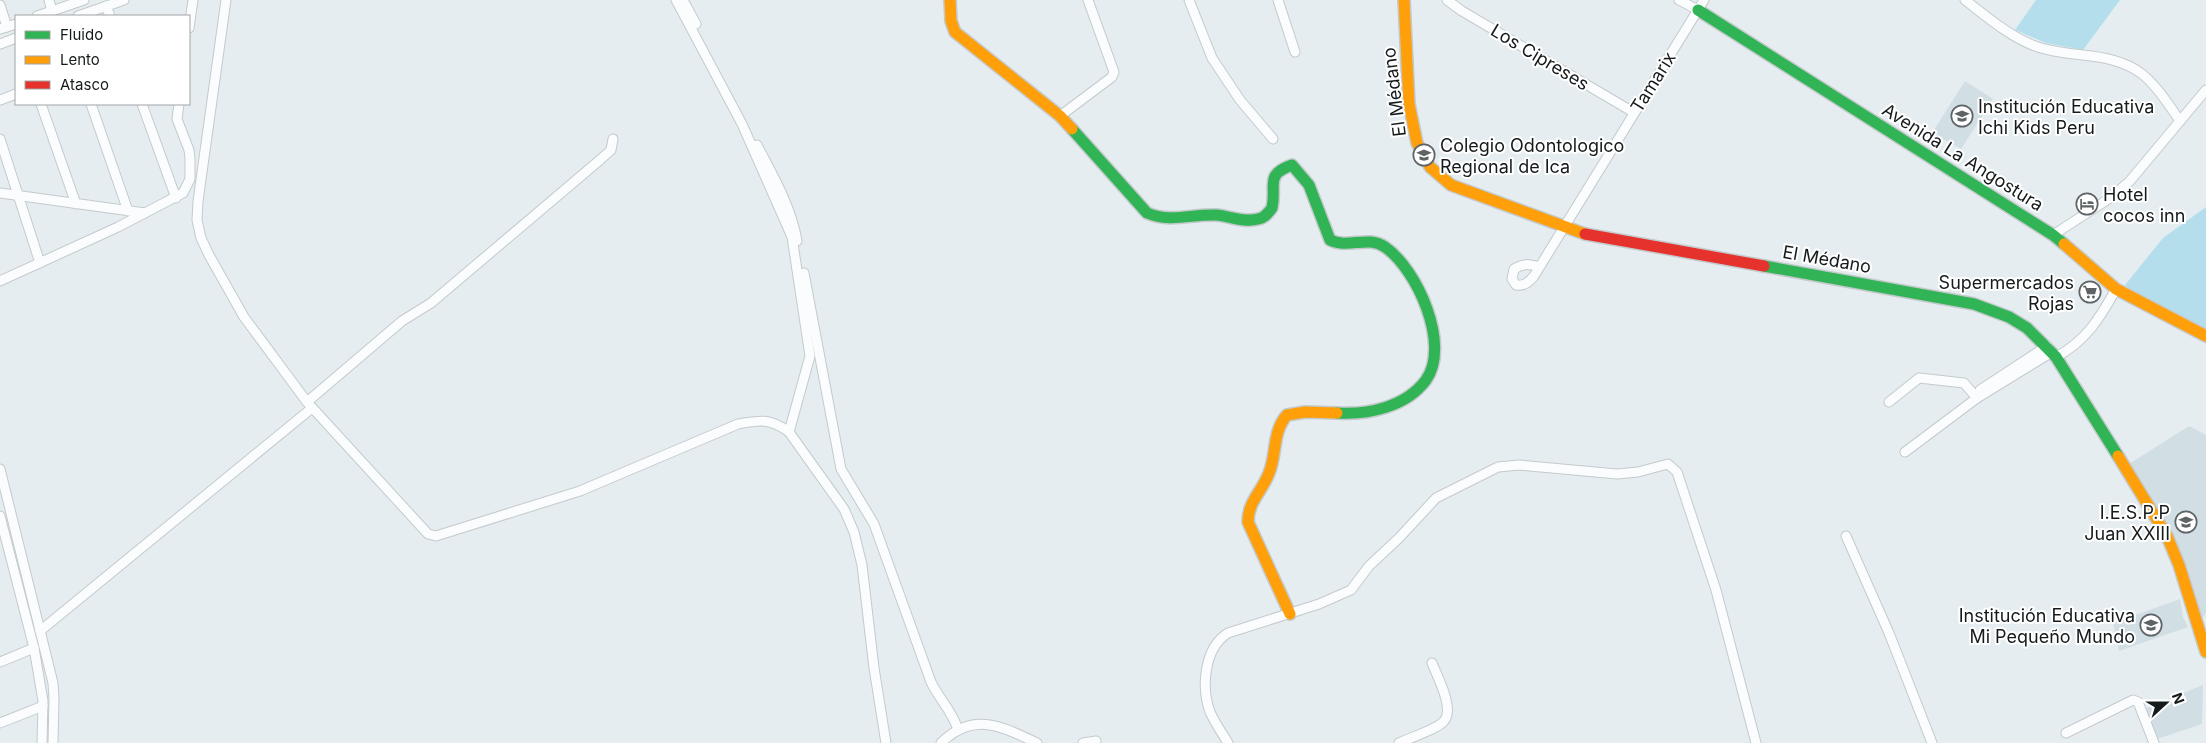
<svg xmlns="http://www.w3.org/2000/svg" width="2206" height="743" font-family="Inter,sans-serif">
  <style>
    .built { fill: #d1dee4 }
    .green { fill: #b4deec }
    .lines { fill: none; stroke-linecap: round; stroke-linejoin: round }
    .street-casing { stroke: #c4cacc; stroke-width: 11 }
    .fast-casing { stroke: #c4cacc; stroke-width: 14 }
    .slow-casing { stroke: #c4cacc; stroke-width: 14 }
    .jam-casing { stroke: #c4cacc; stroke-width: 14 }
    .street { stroke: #fbfcfd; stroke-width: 9 }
    .fast { stroke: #30b455; stroke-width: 11 }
    .slow { stroke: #ff9f0a; stroke-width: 11 }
    .jam { stroke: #e5322d; stroke-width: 11 }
    .labels { text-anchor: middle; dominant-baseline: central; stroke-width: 4; stroke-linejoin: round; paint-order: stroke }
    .street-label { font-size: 18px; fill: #151a1b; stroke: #fff }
    .poi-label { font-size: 18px; fill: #151a1b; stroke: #fff; text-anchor: start }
  </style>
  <rect width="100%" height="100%" fill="#e6edf0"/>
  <g class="built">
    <path d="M1965,81L1993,99L1961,149L1932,133Z"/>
    <path d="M2189,426L2206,435V613L2201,620L2170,528L2129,464Z"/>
    <path d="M2180,599L2183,617L2188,627L2119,651L2113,623Z"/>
    <path d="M2203,685L2202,724L2157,739L2144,709Z"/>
  </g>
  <g class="green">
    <path d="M2036,0H2120L2083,50L2046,43L2015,30Z"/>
    <path d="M2206,207V333L2141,298L2125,285L2163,238Z"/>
  </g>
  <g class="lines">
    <g class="street-casing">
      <g id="street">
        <path d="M49,0L52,11"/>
        <path d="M226,0L198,201L197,220L201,238L209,255L244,317L307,402L402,321L431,303L601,159L611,150L613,139"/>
        <path d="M676,0L742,124L792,237L810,356L789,432L844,509L854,532L862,565L874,668L886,743"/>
        <path d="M683,0L696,24"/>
        <path d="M1189,0L1212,58L1240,100L1273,139"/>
        <path d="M1278,0L1295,52"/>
        <path d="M1447,0L1462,11L1633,112"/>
        <path d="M1679,0L1698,10"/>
        <path d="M1965,0C1986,16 2010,37 2035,46C2070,59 2111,50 2142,74C2157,86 2169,105 2180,121"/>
        <path d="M0,5L7,27"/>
        <path d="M106,6L110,16"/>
        <path d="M37,16L84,0"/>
        <path d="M78,16L124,0"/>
        <path d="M189,28L193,0"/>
        <path d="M0,29L16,24"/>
        <path d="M0,44L16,38"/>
        <path d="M0,100L16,94"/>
        <path d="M41,104L76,204"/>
        <path d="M91,104L128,211"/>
        <path d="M142,104L176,198"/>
        <path d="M1060,116L1112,77L1114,72L1088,0"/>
        <path d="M0,139L40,263"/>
        <path d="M757,145C773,176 791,206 797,241"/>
        <path d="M0,193L145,213"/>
        <path d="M2053,235L2110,198L2129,182L2206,90"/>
        <path d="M1539,267C1529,264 1523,263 1514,269L1512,279L1516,285C1525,286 1529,282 1534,276L1704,0"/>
        <path d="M804,273L841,469L874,524L931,682C939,699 953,712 958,730"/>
        <path d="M0,281L118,227L183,193L190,179V159L189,150L177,119L179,104"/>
        <path d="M2056,357C2086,341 2100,318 2116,289"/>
        <path d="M1977,398L1980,390L2047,346"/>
        <path d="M307,402L428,534L436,536L580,491L738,424C760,420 770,418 789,432"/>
        <path d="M1889,402L1919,378L1964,383L1977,398"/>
        <path d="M1905,452L1977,398L2052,352"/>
        <path d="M0,469L53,683L54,698L53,743"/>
        <path d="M0,516L34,648L43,701L42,743"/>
        <path d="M1846,536L1889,633L1932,743"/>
        <path d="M40,631L312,408"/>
        <path d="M0,662L34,648"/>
        <path d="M0,723L43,706"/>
        <path d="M2066,733L2133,700L2138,702L2154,743"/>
        <path d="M941,743C973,711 1001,726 1037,743"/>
        <path d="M1083,743L1096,741"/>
        <path d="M1228,743C1222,733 1215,723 1210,712C1201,687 1204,648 1228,633L1319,604L1351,590L1369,566L1399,538L1436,498L1498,467L1519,465L1617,474L1638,472L1668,464L1677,472L1716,590L1756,743"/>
        <path d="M1399,743C1409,738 1438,729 1444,721C1455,709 1437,676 1432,663"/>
      </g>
    </g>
    <g class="fast-casing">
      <g id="fast">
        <path d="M1698,10L2053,235L2064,244"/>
        <path d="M1072,129L1147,213C1171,223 1191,214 1216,215C1230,216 1244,223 1258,219C1265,218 1268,213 1272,208C1277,185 1264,175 1292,165L1309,185L1330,240C1348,249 1368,235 1385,247C1417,269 1451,345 1426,380C1406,407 1368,415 1337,413"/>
        <path d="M1764,266L1974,304L2009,317L2027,328L2056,357L2118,456"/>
      </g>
    </g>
    <g class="slow-casing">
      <g id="slow">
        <path d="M950,0L951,21L955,32L1060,116L1072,129"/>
        <path d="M1404,0L1409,104L1417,143L1430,167L1451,185L1585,234"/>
        <path d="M2064,244L2116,289L2206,336"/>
        <path d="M2118,456L2167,536L2179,565L2206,652"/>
        <path d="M1290,614L1248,522C1248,501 1262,492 1269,473C1277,454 1272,432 1287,415L1305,412L1337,413"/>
      </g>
    </g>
    <g class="jam-casing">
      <path id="jam" d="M1585,234L1764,266"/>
    </g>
    <use href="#street" class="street"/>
    <use href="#fast" class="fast"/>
    <use href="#slow" class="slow"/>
    <use href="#jam" class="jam"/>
  </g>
  <defs>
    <g id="school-ring" transform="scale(1.125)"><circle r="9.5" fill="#fff" stroke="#5e6466" stroke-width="1.5"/><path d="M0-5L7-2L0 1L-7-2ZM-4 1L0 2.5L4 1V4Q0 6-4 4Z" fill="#5e6466"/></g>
    <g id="university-ring" transform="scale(1.125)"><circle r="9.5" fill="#fff" stroke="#5e6466" stroke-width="1.5"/><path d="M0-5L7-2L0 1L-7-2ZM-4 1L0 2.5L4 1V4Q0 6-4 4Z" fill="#5e6466"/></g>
    <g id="hotel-ring" transform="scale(1.125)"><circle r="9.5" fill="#fff" stroke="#5e6466" stroke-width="1.5"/><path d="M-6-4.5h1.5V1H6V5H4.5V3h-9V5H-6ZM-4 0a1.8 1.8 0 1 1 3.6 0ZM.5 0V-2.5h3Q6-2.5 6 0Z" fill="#5e6466"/></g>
    <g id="supermarket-ring" transform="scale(1.125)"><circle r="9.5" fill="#fff" stroke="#5e6466" stroke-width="1.5"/><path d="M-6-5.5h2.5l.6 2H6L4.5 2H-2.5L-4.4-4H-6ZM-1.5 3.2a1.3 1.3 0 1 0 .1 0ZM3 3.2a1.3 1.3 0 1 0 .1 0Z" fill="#5e6466"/></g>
  </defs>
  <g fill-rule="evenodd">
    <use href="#school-ring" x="1962" y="116"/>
    <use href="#university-ring" x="1424" y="155"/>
    <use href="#hotel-ring" x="2087" y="204"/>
    <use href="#supermarket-ring" x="2090" y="292"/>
    <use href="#university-ring" x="2186" y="522"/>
    <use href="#school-ring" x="2151" y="625"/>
  </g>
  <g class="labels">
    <g class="street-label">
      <text transform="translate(1540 57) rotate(31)">Los Cipreses</text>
      <text transform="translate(1653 82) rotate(-58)">Tamarix</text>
      <text transform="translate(1394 92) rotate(-97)">El Médano</text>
      <text transform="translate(1963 157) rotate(32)">Avenida La Angostura</text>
      <text transform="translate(1827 259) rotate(10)">El Médano</text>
    </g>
    <g class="poi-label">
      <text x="1978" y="106">Institución Educativa<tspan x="1978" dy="21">Ichi Kids Peru</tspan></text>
      <text x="1440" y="145">Colegio Odontologico<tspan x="1440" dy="21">Regional de Ica</tspan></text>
      <text x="2103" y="194">Hotel<tspan x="2103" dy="21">cocos inn</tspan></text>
      <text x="2074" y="282" text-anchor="end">Supermercados<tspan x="2074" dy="21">Rojas</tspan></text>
      <text x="2170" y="512" text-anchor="end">I.E.S.P.P<tspan x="2170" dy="21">Juan XXIII</tspan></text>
      <text x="2135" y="615" text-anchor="end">Institución Educativa<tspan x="2135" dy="21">Mi Pequeño Mundo</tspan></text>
    </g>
  </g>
  <rect x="15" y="15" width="175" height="90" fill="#ffffff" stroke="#a1a3a4"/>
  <rect x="25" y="31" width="25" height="8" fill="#30b455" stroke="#a1a3a4"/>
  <text x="60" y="40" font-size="15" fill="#151a1b">Fluido</text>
  <rect x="25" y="56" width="25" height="8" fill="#ff9f0a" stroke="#a1a3a4"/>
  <text x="60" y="65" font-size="15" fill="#151a1b">Lento</text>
  <rect x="25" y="81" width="25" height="8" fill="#e5322d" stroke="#a1a3a4"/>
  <text x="60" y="90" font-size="15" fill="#151a1b">Atasco</text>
  <g transform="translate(2166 703) rotate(69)" stroke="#ffffff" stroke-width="4" paint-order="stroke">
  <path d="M0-4L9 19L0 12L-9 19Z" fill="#151a1b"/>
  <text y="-8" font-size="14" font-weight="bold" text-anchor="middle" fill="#151a1b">N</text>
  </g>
</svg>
